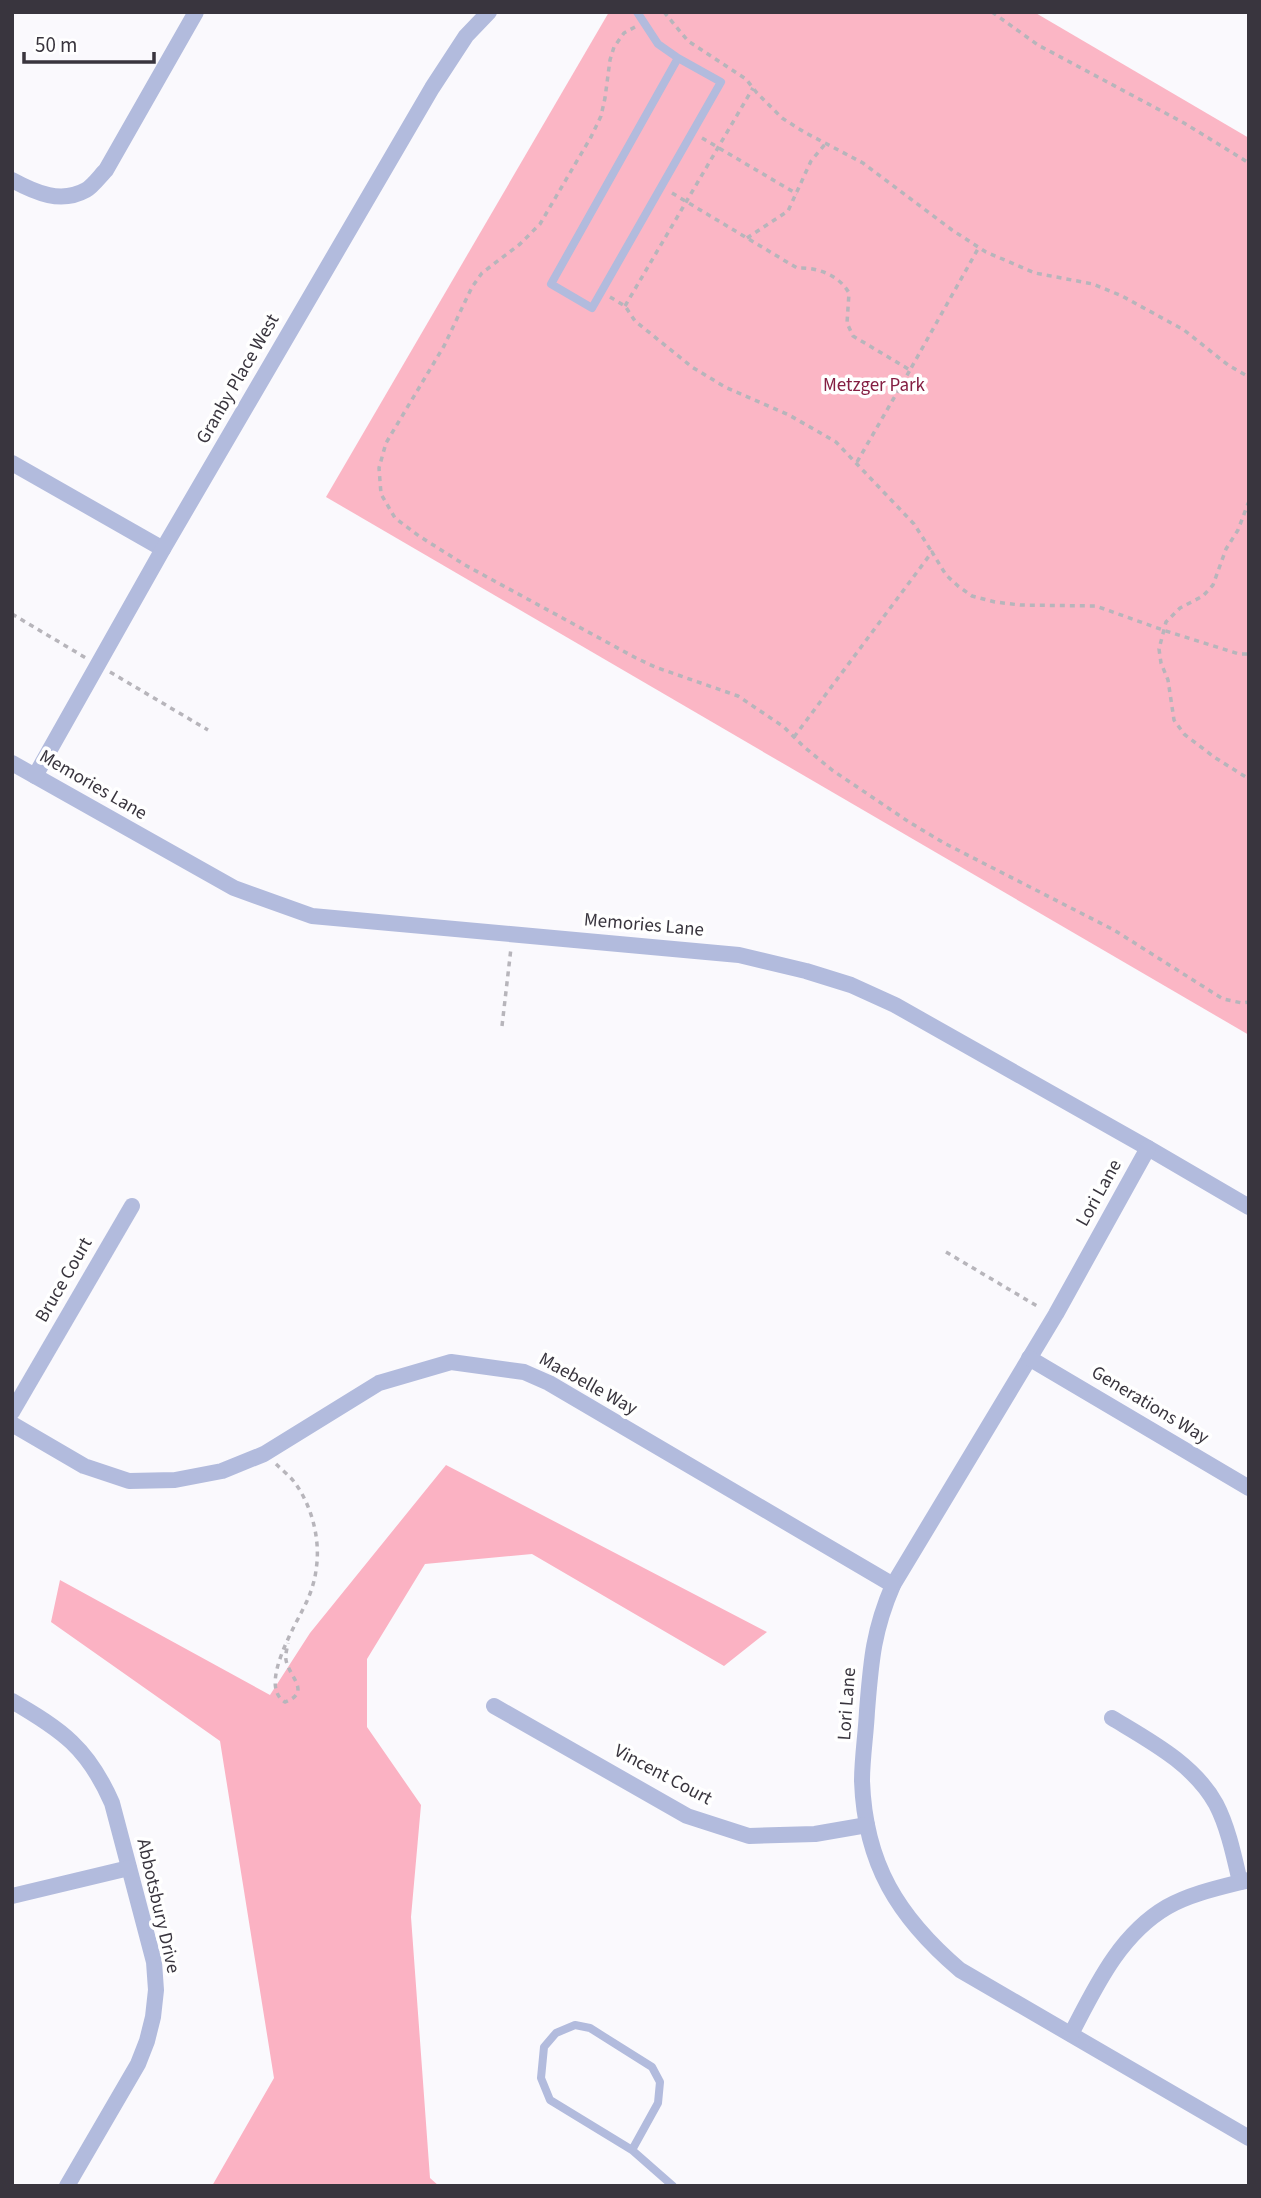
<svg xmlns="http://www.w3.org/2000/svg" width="1261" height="2198" font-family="'Source Sans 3',sans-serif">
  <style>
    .green { fill: #fbb6c5 }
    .forest { fill: #fbb2c3 }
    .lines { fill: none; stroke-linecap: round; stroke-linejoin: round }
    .path { stroke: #b7b5bb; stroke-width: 3.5; stroke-dasharray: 5 5; stroke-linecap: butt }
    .lane { stroke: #b2bbdd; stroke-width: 8 }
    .street { stroke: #b2bbdd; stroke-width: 16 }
    .labels { text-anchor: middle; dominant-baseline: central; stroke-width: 7; stroke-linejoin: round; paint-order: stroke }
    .street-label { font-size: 19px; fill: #39353e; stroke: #fff }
    .park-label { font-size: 19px; fill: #841e42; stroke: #fff }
  </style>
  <rect width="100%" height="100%" fill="#faf9fd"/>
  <path class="green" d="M609,12H1034L1249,138V1035L326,497Z"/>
  <path class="forest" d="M446,1465L767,1632L724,1666L532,1554L425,1564L367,1659V1727L421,1805L411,1917L430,2178L439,2186H212L274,2078L220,1741L51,1622L60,1580L270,1695L310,1633Z"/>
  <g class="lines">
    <g class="path">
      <path d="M664,12L688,41L746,79L757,93L782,118L804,132L863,163L952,230L986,252L1035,273L1093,284L1122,296L1184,330L1228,365L1249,377"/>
      <path d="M992,12L1038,45L1184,123L1249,163"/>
      <path d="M635,27L624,33L614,47L610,60L605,98L601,116L591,137L540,224L520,244L482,273L472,287L444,346L386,443L379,468L381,494L395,518L419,536L465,565L636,658L655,667L738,696L784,727L803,746L832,770L909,822L944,843L1114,930L1223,999L1242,1003L1249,1002"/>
      <path d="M702,138L797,194"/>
      <path d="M672,193L797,268C817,267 839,275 849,293L847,323L853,336L910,370L979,247"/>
      <path d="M747,238L788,211L811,161L826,143"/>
      <path d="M610,297L625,306L635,321L692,367L725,387L789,415L836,442L914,524L932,552"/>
      <path d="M625,306L753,88"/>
      <path d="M857,462L910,370"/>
      <path d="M1249,501L1238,530L1226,549L1213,585L1203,596L1180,608L1166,622L1159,649L1161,663L1168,680L1174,720L1184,734L1214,757L1249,779"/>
      <path d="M12,614L86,658"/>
      <path d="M110,672L208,730"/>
      <path d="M794,737L932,552L946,575L958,586L972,596L995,602L1020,605L1096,606L1163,630L1239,654H1249"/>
      <path d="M502,1026L511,948"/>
      <path d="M946,1252L1037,1306"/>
      <path d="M276,1464C282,1470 290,1476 295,1483C312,1506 321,1541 316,1570C315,1580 311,1592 307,1601C297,1623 257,1686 285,1702C312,1692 289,1677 286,1660C285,1655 287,1649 288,1643"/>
    </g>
    <g class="lane">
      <path d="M637,12L658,44L678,58L721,82L592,308L551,284L678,58"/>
      <path d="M632,2150L658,2103L660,2082L652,2067L590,2028L575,2025L556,2033L544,2047L541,2078L550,2100L632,2150L673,2186"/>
    </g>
    <g class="street">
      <path d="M12,180C36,193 61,204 86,190C93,186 100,176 106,170L196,12"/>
      <path d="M12,463L163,549"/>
      <path d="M12,763L234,888L312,916L739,955L806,971L851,985L895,1005L1148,1148L1249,1207"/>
      <path d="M35,776L163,549L432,88L466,36L489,12"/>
      <path d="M1148,1148L1056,1314L893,1585C873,1631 871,1662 867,1711C866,1734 862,1758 862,1781C865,1864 898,1917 960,1970L1249,2138"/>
      <path d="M1029,1358L1249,1488"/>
      <path d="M12,1412L132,1206"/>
      <path d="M12,1424L84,1466L129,1481L175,1480L222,1471L264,1454L379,1383L451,1362L524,1372L549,1383L893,1585"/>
      <path d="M12,1701C62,1730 88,1748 112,1803L154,1962L156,1990L153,2017L147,2041L138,2064L67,2186"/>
      <path d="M494,1706L687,1816L749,1836L815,1834L867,1825"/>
      <path d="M1112,1718C1150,1741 1194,1764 1216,1804C1228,1827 1234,1856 1240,1882"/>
      <path d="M12,1896L129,1868"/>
      <path d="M1071,2034C1095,1988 1119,1935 1167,1907C1192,1893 1222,1887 1249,1880"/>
    </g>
  </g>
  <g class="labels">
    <g class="street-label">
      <text transform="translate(238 379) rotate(-60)">Granby Place West</text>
      <text transform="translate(93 785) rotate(30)">Memories Lane</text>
      <text transform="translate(644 925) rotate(5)">Memories Lane</text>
      <text transform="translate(1099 1193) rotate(-61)">Lori Lane</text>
      <text transform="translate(64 1280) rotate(-60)">Bruce Court</text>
      <text transform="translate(588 1384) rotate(29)">Maebelle Way</text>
      <text transform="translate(1150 1405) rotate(31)">Generations Way</text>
      <text transform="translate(847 1704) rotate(-86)">Lori Lane</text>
      <text transform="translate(663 1775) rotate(28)">Vincent Court</text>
      <text transform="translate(158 1906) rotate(77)">Abbotsbury Drive</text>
    </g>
    <g class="park-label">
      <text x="874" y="385">Metzger Park</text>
    </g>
  </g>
  <rect width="1261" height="2198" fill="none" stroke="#39353e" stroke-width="28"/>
  <path d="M24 52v10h130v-10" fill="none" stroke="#39353e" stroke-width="3.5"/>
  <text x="35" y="52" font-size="21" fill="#39353e" stroke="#ffffff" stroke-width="5" paint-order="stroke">50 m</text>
</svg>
